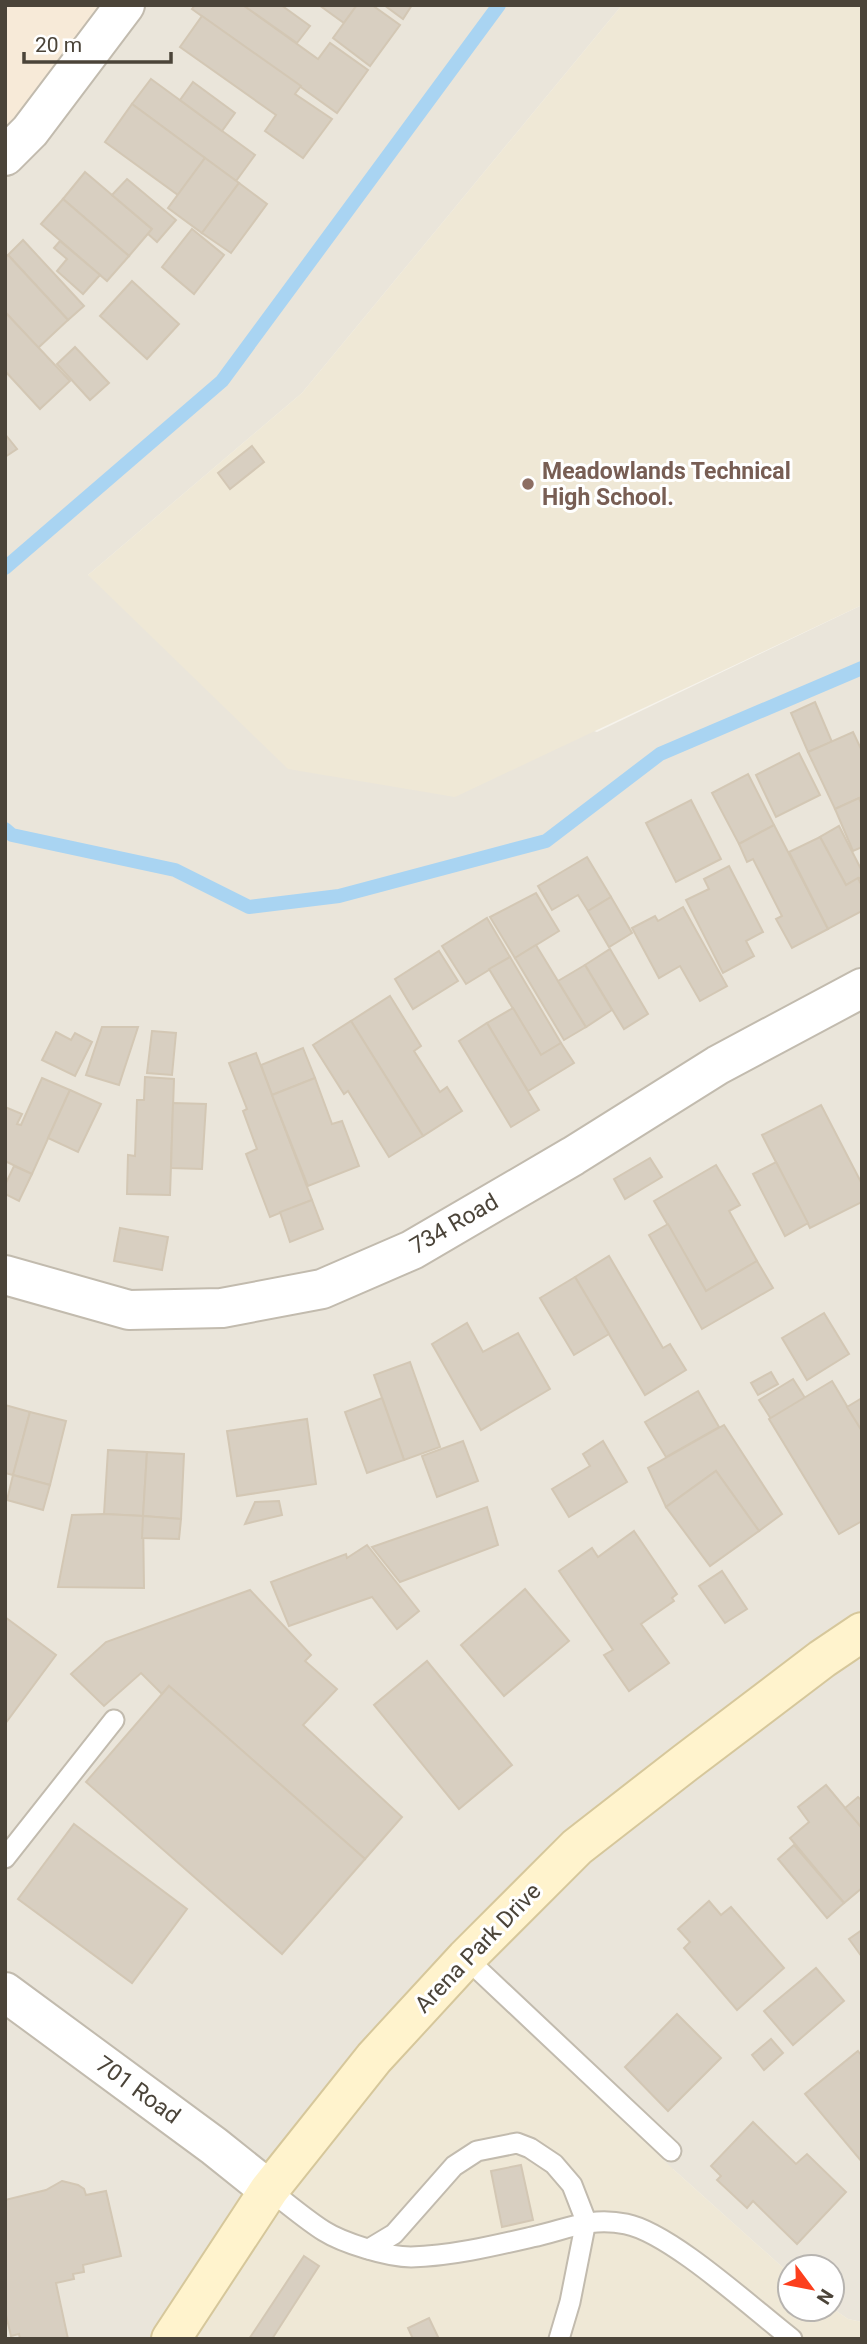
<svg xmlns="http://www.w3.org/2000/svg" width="867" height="2344" font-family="Roboto,sans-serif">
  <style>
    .residential { fill: #eae5da }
    .commercial { fill: #f7ead8 }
    .education { fill: #efe8d6 }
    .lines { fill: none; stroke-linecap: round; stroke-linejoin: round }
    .stream { stroke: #a9d4f2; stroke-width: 14 }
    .building { fill: #d8cfc1; stroke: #d3c7b4; stroke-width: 2 }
    .lane-casing { stroke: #c2bbae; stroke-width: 23 }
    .street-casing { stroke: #c2bbae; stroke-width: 42 }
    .secondary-casing { stroke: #d6c79b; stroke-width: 42 }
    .lane { stroke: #fff; stroke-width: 19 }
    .street { stroke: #fff; stroke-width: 38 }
    .secondary { stroke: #fff3cd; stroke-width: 38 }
    .education-dot { fill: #8d6e63; stroke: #fff; stroke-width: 2.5 }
    .labels { text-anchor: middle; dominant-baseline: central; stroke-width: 6; stroke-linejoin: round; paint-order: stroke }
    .education-label { font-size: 23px; font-weight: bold; fill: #785e54; stroke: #fff; text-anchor: start }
    .street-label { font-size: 23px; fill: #4b4439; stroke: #fff }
  </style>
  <rect width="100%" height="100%" fill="#f6f3ec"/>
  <path class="residential" d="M127,5H622L302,393L88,575L597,732L862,605V2322L848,2319L832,2308V2267H790V2274L673,2169L173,2339H5V158Z"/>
  <path class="commercial" d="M5,5H127L5,158Z"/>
  <g class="education">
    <path d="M622,5H862V605L455,797L288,769L88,575L302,393Z"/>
    <path d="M466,1960L509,2012L673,2169L790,2274V2309L832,2308L848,2319L862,2322V2339H173Z"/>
  </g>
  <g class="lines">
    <g class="stream">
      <path d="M5,568L222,381L499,5"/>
      <path d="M5,829L12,835L175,870L249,907L339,896L546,841L660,754L862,668"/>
    </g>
  </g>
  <g class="building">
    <path d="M195,5H243L318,59L330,43L368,70L337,113L192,9Z"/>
    <path d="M243,5H281L310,26L297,43Z"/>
    <path d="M319,5H357L344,23Z"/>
    <path d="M357,5H372L400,25L370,66L333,38Z"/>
    <path d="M384,5H412L403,19Z"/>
    <path d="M202,16L301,86L295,94L332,119L303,158L265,131L276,115L180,47Z"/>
    <path d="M151,79L255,155L236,181L132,104Z"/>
    <path d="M193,82L235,113L222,131L180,100Z"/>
    <path d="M132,104L205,158L178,195L105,142Z"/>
    <path d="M205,158L239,183L202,233L168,208Z"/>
    <path d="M85,172L152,229L129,256L63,199Z"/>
    <path d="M127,179L176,220L157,242L148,234L152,229L112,195Z"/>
    <path d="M239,183L267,204L231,253L202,233Z"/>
    <path d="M63,199L129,256L107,281L41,224Z"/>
    <path d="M192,229L224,255L194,294L162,267Z"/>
    <path d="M23,240L84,306L68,320L8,255Z"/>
    <path d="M60,241L100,275L83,294L57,271L67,259L54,248Z"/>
    <path d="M8,255L68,320L38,348L5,312V257Z"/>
    <path d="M132,281L179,324L147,359L100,316Z"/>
    <path d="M5,312L70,381L40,409L5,371Z"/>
    <path d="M75,347L109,383L90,400L57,364Z"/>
    <path d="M5,434L17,449L5,457Z"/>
    <path d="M252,446L264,462L230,489L218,473Z"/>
    <path d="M815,702L832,742L808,752L791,713Z"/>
    <path d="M853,732L862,751V805L859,798L835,809L808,752Z"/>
    <path d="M799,753L820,795L776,817L756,775Z"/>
    <path d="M748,774L774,825L739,844L712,793Z"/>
    <path d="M859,798L862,805V847L853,851L835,809Z"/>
    <path d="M691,800L721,859L676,882L646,823Z"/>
    <path d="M774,825L828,929L792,948L776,919L782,916L753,859L747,862L739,844Z"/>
    <path d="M839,826L862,871V877L846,885L820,837Z"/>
    <path d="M820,837L846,885L858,878L862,886V911L828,929L789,852Z"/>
    <path d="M587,857L611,897L588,911L578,895L552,910L538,886Z"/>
    <path d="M729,866L763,932L746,941L754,956L723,973L686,900L709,889L704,879Z"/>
    <path d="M536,893L559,931L515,958L490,917Z"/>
    <path d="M611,897L632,933L609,947L588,911Z"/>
    <path d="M683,907L727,986L700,1001L680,966L659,978L632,928L655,916L658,921Z"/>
    <path d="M487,918L510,957L466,984L442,946Z"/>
    <path d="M536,945L586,1027L564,1040L515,958Z"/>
    <path d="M610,949L648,1014L624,1029L585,965Z"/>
    <path d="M439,951L458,981L413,1009L395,979Z"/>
    <path d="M510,957L561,1043L541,1055L489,969Z"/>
    <path d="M585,965L612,1010L586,1027L558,981Z"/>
    <path d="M390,996L421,1046L414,1051L440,1092L447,1087L462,1111L423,1136L351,1021Z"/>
    <path d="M513,1008L541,1055L561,1043L574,1063L528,1091L487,1023Z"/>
    <path d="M351,1021L423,1136L389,1157L348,1091L344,1094L313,1045Z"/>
    <path d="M487,1023L539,1110L511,1127L459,1041Z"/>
    <path d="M102,1027H138L119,1085L86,1075Z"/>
    <path d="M152,1031L176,1033L172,1075L147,1073Z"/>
    <path d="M56,1032L71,1040L75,1033L92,1042L75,1076L42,1060Z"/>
    <path d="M303,1048L315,1078L272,1095L261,1065Z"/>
    <path d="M256,1053L312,1200L270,1217L246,1154L257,1149L243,1111L247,1109L229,1063Z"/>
    <path d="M145,1077L174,1079L170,1195L127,1194L128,1155L135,1156L137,1100H144Z"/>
    <path d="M42,1078L70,1090L32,1174L5,1161V1107L22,1114L17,1124L21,1125Z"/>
    <path d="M315,1078L332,1124L342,1121L359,1166L308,1186L272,1095Z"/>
    <path d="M70,1090L101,1104L78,1152L48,1138Z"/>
    <path d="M173,1103L206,1104L202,1169L171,1168Z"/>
    <path d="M821,1105L862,1184V1202L810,1228L762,1135Z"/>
    <path d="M650,1158L662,1177L625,1199L614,1179Z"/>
    <path d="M776,1162L808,1223L785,1236L753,1174Z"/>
    <path d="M716,1165L740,1205L729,1211L757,1261L706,1291L654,1201Z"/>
    <path d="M14,1166L32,1174L19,1201L5,1194V1185Z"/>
    <path d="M312,1200L323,1229L290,1242L280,1212Z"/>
    <path d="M668,1224L706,1291L757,1261L773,1288L702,1329L649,1235Z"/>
    <path d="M120,1228L168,1237L162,1270L114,1261Z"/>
    <path d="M609,1256L663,1348L670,1344L686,1370L645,1395L575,1277Z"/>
    <path d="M575,1277L609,1334L574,1355L540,1298Z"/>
    <path d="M824,1313L849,1354L807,1380L782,1338Z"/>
    <path d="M467,1323L483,1352L518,1333L550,1389L481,1430L432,1344Z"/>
    <path d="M410,1362L440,1447L404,1460L374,1375Z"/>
    <path d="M771,1372L778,1384L758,1395L751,1383Z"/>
    <path d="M793,1379L805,1398L771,1419L759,1400Z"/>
    <path d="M832,1381L862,1431V1521L839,1534L769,1419Z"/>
    <path d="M698,1391L719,1427L666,1457L645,1422Z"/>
    <path d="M382,1398L404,1460L367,1473L345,1412Z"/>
    <path d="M862,1398V1431L847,1407Z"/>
    <path d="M5,1405L30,1412L13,1475L5,1473Z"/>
    <path d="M30,1412L66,1421L50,1485L13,1475Z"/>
    <path d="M307,1419L316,1484L237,1496L227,1431Z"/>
    <path d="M724,1425L782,1514L759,1531L716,1471L666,1507L648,1468Z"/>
    <path d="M463,1441L478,1481L437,1497L422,1456Z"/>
    <path d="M603,1441L627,1482L569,1517L552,1489L590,1466L583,1454Z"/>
    <path d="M108,1450L147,1452L143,1516L104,1514Z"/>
    <path d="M147,1452L184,1454L181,1519L143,1516Z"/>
    <path d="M716,1471L759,1531L710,1566L666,1507Z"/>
    <path d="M13,1475L50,1485L43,1510L7,1500Z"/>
    <path d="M279,1501L282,1515L245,1524L255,1502Z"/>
    <path d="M487,1507L498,1545L400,1582L372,1547Z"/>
    <path d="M104,1514L143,1516L144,1588L58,1587L72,1515Z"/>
    <path d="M143,1516L181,1519L179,1539L142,1538Z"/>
    <path d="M634,1531L677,1594L672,1598L674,1601L641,1624L669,1663L629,1691L604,1655L613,1650L559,1571L592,1548L598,1557Z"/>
    <path d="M367,1545L419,1611L397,1629L372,1597L289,1626L271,1582L346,1554L347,1558Z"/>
    <path d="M722,1571L747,1609L725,1623L699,1586Z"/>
    <path d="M525,1589L569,1641L504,1696L461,1645Z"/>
    <path d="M250,1590L311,1655L305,1661L337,1689L303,1725L402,1817L365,1859L169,1686L162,1694L141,1673L104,1706L71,1674L106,1642Z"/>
    <path d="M5,1617L56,1655L5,1724Z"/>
    <path d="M427,1661L512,1765L459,1809L374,1705Z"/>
    <path d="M169,1686L365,1859L282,1954L86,1782Z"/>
    <path d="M826,1785L862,1828V1888L844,1903L790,1838L809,1822L798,1807Z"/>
    <path d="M858,1797L862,1801V1828L845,1808Z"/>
    <path d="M74,1824L187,1909L132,1983L18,1899Z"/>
    <path d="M794,1845L844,1903L827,1918L778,1859Z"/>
    <path d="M709,1901L721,1915L731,1907L784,1968L737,2010L684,1948L690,1942L678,1929Z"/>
    <path d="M862,1930V1957L849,1939Z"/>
    <path d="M816,1968L844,2001L793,2045L764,2011Z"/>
    <path d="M677,2014L721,2058L668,2111L625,2067Z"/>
    <path d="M771,2039L783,2053L764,2070L752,2055Z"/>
    <path d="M858,2051L862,2056V2162L805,2094Z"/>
    <path d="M753,2122L796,2164L807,2154L846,2192L797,2244L753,2201L747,2208L717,2180L721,2176L711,2166Z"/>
    <path d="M521,2165L533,2220L502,2227L491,2171Z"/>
    <path d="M62,2181L78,2185L84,2189L86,2195L106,2191L121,2256L83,2265L84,2272L73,2274L74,2279L56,2283L68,2339H20L19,2334L11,2336L5,2311V2200L46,2190Z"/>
    <path d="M304,2256L319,2266L272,2339H249Z"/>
    <path d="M429,2318L439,2339H413L408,2328Z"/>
  </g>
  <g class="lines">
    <g class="lane-casing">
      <g id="lane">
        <path d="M5,1858L114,1720"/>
        <path d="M466,1958L671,2151"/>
        <path d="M269,2190C287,2203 305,2219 324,2231C343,2243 388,2257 411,2257C451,2256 493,2246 532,2237C566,2230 589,2216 626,2224C671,2233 753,2309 792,2339"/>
        <path d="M369,2249L394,2234L454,2166L477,2151L517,2143L530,2148L554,2164L572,2185L586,2221L570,2302L559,2339"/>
      </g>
    </g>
    <g class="street-casing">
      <g id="street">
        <path d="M5,156L30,131L125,5"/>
        <path d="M5,1275L129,1310L222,1308L322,1289L412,1250L573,1156L718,1065L862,988"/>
        <path d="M5,1992L214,2146L269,2190"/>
      </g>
    </g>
    <g class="secondary-casing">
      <path id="secondary" d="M171,2339L269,2190L374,2058L466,1958L577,1847L685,1763L822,1659L862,1632"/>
    </g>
    <use href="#lane" class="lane"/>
    <use href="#street" class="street"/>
    <use href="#secondary" class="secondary"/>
  </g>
  <circle class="education-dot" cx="528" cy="484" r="7"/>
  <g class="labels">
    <g class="education-label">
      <text x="542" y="471">Meadowlands Technical<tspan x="542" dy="26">High School.</tspan></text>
    </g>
    <g class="street-label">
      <text transform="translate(454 1224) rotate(-30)">734 Road</text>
      <text transform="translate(478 1948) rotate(-46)">Arena Park Drive</text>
      <text transform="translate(138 2090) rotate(36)">701 Road</text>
    </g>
  </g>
  <rect width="867" height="2344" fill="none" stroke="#4b4439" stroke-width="14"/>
  <g transform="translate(811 2288) rotate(122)"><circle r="33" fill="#ffffff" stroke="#b7b4b0" stroke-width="2"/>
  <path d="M0-5L12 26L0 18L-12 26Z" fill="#fc3f1d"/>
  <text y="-10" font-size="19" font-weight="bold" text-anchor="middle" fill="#4b4439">N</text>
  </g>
  <path d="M24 52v10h147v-10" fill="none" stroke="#4b4439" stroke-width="3.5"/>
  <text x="35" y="52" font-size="21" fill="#4b4439" stroke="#ffffff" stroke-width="5" paint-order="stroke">20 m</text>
</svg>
